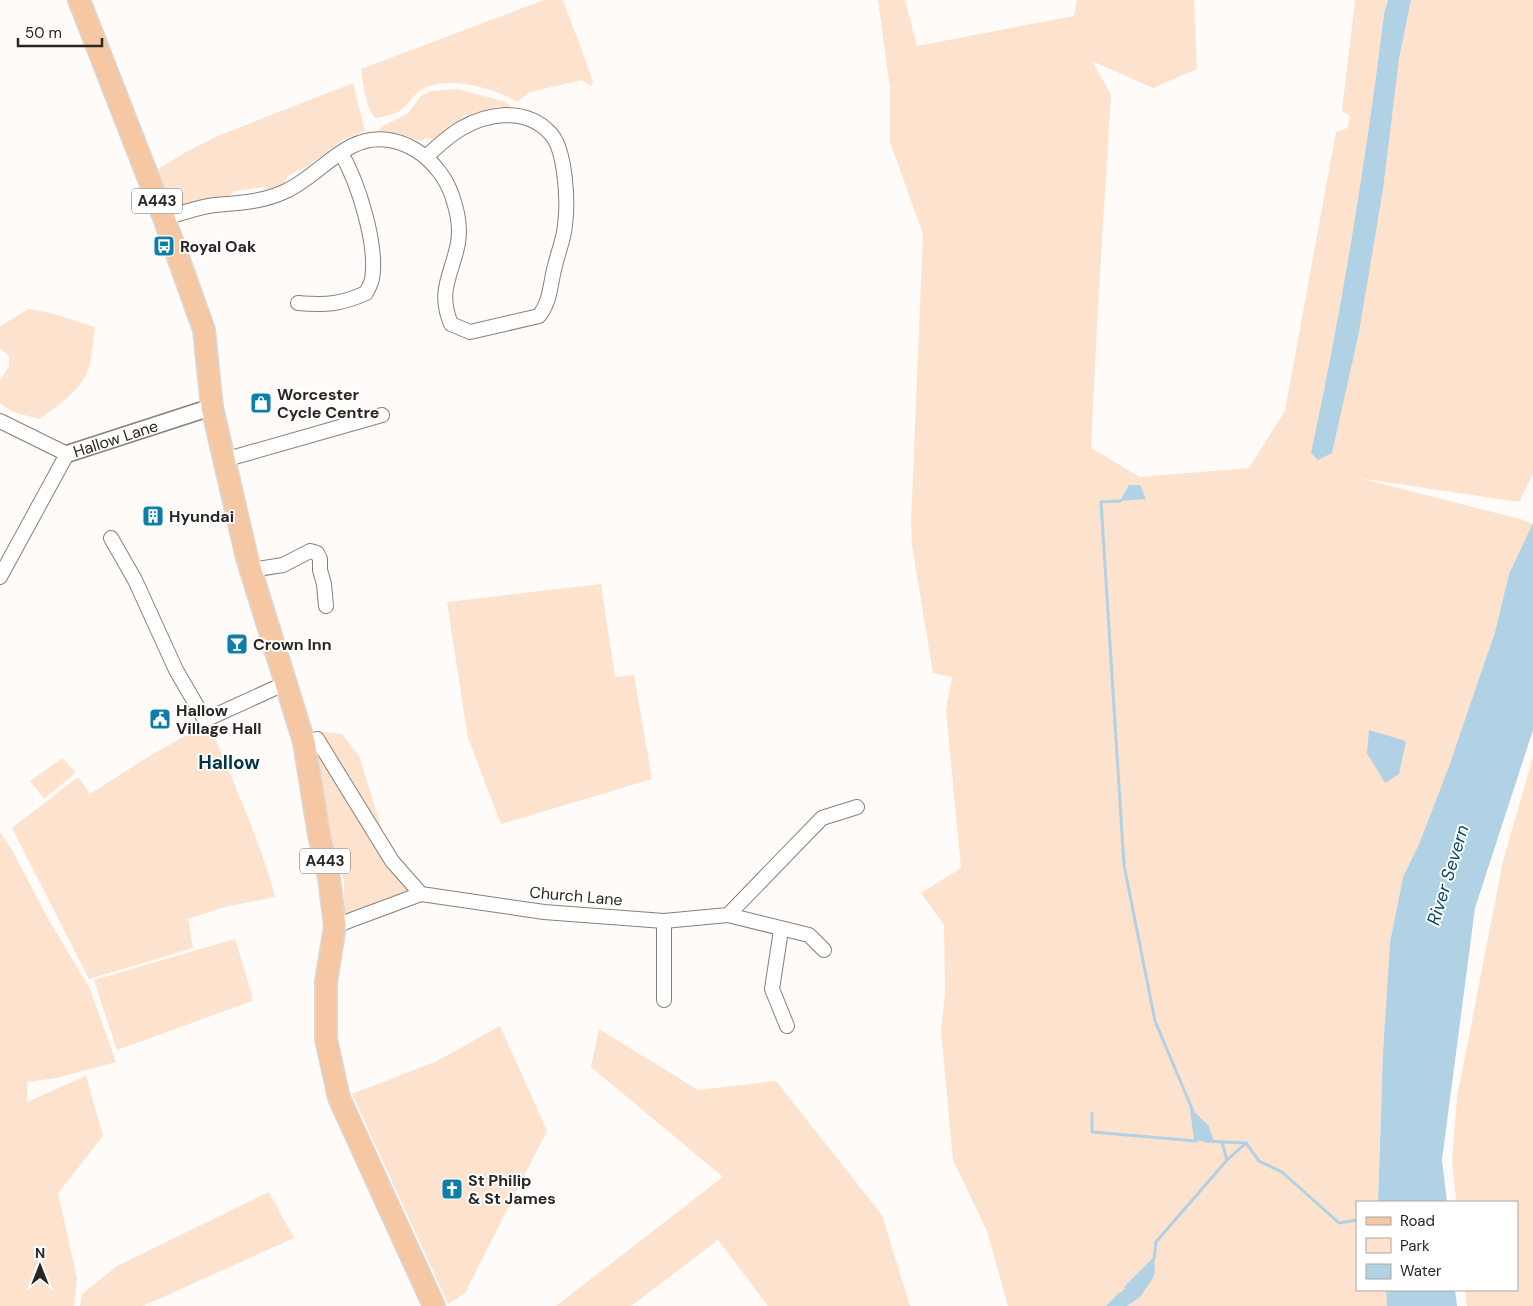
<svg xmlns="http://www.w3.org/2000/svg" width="1533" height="1306" font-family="'DM Sans',sans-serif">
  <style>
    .green { fill: #fde2cd }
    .water { fill: #b0d2e4 }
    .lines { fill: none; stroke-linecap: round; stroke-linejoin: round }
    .stream { stroke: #b0d2e4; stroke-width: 3 }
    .minor-casing { stroke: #8a7f77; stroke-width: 16 }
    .tertiary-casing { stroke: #8a7f77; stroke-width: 19 }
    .primary-casing { stroke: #d9d8d7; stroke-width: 24 }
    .minor { stroke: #fff; stroke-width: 14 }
    .tertiary { stroke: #fff; stroke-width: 16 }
    .primary { stroke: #f5c8a3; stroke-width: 21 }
    .labels { text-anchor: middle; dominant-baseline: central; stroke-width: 4; stroke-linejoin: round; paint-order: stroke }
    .shield { fill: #fff; stroke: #6a6764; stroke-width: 1 }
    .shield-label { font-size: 15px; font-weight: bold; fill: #2a2622 }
    .poi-label { font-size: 16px; font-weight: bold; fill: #2a2622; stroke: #fff; text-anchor: start }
    .street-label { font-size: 16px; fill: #2a2622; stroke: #fff }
    .water-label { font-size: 18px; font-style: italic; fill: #054962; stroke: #fff }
    .quarter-label { font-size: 19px; font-weight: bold; fill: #023548; stroke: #fff }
  </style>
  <rect width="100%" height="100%" fill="#fefbf9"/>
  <g class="green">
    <path d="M544,0H563L593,81L591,86L582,80L530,92L517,102C495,88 449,76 424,88C414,93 410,103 402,109C395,115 384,116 376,118C366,111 363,81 361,69Z"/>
    <path d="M878,0H905L917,46L1074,16L1077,0H1194L1197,69L1153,88L1092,61L1111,95L1098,304L1091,448L1140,477L1249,468L1285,411L1336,132L1348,128L1350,116L1342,111L1355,0H1388L1384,14C1366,161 1342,308 1311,453L1399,59L1411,0H1533V474L1519,502L1359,478L1524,520L1533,524L1509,574L1495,632L1448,769L1419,844L1403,877L1390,942L1383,1052L1378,1202H1357V1290H1386L1387,1306H1008L987,1231L953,1160L941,1030L945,994L944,925L921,893L961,868L946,710L952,677L933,673L912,545L911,524L923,234L890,142V88Z"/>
    <path d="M353,83L365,131L344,139L309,165L288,176L284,184L268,189L263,187L234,191L229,197L201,201L180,207L170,205L155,171L186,152L218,136Z"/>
    <path d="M457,89L506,102L511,107L504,108L501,106L463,116L460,121L449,126L435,139L425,138L420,141L397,133H378L381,127L407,114L421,96L431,91Z"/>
    <path d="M29,309L51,313L95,327C93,342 92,359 87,373C79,391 54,409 39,419L13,412L0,403V380L9,367V356L0,348V326Z"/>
    <path d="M601,584L615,677L634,675L652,779L501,824L468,738L447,602Z"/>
    <path d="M209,723C232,780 259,837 275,897L225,907L188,919L193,948L89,979L12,828L78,777L90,794L156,752Z"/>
    <path d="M316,731L342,734L359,756L392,861L421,894L343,918L344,881L332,839L314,753Z"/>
    <path d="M1533,757V1306H1467L1465,1290H1517V1202H1456L1452,1160L1457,1098L1503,861Z"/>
    <path d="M63,758L75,773L44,799L30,781Z"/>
    <path d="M0,832L12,850L47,917L90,989L116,1062L56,1078L27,1082V1102L86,1076L103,1136L58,1193L77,1278L74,1306H0Z"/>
    <path d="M235,939L252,995V1001L117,1050L94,980Z"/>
    <path d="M500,1026L547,1131L465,1293L448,1304L352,1094L437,1061Z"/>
    <path d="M599,1029L698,1090L776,1081L882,1215L910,1306H768L718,1240L631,1306H556L723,1177L591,1067Z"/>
    <path d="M269,1192L294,1238L143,1306H80L82,1294L117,1266Z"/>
  </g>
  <g class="water">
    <path d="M1388,0H1411L1399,59L1383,189L1359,332L1332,453L1318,460L1311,453C1342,308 1366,161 1384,14Z"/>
    <path d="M1129,485H1140L1146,499L1120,501Z"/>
    <path d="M1533,523V730L1475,908L1442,1160L1447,1202H1378L1383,1052L1390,942L1403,877L1419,844L1448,769L1495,632L1509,574Z"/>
    <path d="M1369,730L1406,741L1399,774L1385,783L1367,753Z"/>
    <path d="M1190,1108L1208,1125L1214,1141H1194Z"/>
    <path d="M1154,1259L1155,1272L1153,1278L1140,1297L1127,1306H1108Z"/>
    <path d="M1386,1290H1455L1457,1306H1387Z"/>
  </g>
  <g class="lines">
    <g class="stream">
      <path d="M1120,501L1101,502L1124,865L1155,1021L1193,1111"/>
      <path d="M1092,1113V1132L1196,1141"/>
      <path d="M1205,1141L1246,1143L1259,1161L1282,1172L1339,1223L1357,1220"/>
      <path d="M1227,1160L1246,1143"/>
      <path d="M1126,1287L1154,1259L1156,1242L1227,1160L1222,1142"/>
      <path d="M1108,1306L1120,1294"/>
    </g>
    <g class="minor-casing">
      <g id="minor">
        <path d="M164,218C180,214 198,207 215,205C240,203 263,202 286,191C310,180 328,158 352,146C395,124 443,159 454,202C458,214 460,230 458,243C452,275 437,290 451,324L470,332L539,316C551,301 550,283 555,266C558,252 564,239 565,225C568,203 566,149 550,133C538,120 522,115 505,115C471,117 450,134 426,157"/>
        <path d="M298,303C326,305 339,305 366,293C368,289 371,284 372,279C378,245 358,182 341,153"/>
        <path d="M0,421L67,454L0,577"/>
        <path d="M224,460L382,415"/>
        <path d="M111,538L135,580L176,670L205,720L286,683"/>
        <path d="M251,570L283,565L310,551L317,553L320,559V570L324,584L326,606"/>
        <path d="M304,742L317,739L392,861L421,894"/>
        <path d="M728,915L809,935L824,950"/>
        <path d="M664,921V1000"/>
        <path d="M335,926L421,894L544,912L664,921L728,915L822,818L857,807"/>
        <path d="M781,930L772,989L787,1026"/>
      </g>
    </g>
    <g class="tertiary-casing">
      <g id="tertiary">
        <path id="s1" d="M67,454L212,407"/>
      </g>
    </g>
    <g class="primary-casing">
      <path id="primary" d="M79,0L164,218L204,330L212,407L247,558L304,742L319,835L329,878L335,926L326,982V1039L339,1098L434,1306"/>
    </g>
    <use href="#minor" class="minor"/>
    <use href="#tertiary" class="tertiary"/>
    <use href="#primary" class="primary"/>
  </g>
  <defs>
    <g id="bus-square" transform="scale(1.125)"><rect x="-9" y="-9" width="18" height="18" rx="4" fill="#0e7ea6" stroke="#fff"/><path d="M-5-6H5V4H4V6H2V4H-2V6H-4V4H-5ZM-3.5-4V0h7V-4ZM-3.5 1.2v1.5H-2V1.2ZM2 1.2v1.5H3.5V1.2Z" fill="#fff"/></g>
    <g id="shop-square" transform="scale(1.125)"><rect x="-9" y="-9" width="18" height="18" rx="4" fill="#0e7ea6" stroke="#fff"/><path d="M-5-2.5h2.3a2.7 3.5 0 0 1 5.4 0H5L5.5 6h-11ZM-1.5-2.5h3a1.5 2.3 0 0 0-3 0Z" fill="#fff"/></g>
    <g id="building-square" transform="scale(1.125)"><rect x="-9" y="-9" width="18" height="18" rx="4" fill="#0e7ea6" stroke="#fff"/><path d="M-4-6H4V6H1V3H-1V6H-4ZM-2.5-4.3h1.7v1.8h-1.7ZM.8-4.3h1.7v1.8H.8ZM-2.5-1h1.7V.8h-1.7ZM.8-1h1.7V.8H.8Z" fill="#fff"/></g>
    <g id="bar-square" transform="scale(1.125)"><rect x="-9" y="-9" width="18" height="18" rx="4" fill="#0e7ea6" stroke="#fff"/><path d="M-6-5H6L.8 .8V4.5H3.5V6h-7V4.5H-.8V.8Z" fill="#fff"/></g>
    <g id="civic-square" transform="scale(1.125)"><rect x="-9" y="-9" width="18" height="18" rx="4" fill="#0e7ea6" stroke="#fff"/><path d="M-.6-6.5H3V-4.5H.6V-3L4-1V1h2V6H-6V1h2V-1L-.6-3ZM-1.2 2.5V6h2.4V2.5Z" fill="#fff"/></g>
    <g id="church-square" transform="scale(1.125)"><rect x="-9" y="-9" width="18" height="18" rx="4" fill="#0e7ea6" stroke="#fff"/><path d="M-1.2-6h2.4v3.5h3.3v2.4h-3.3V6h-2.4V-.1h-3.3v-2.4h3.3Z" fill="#fff"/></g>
  </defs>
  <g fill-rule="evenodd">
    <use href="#bus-square" x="164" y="246"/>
    <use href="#shop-square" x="261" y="403"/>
    <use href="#building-square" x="153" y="516"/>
    <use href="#bar-square" x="237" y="644"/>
    <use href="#civic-square" x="160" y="719"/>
    <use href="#church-square" x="452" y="1189"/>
  </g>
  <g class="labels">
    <g class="shield">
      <rect x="132" y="188.5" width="50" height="25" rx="4"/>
      <rect x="300" y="848.5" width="50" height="25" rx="4"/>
    </g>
    <g class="shield-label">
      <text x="157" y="201">A443</text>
      <text x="325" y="861">A443</text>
    </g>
    <g class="poi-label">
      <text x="180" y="246">Royal Oak</text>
      <text x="277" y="394">Worcester<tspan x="277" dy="18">Cycle Centre</tspan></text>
      <text x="169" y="516">Hyundai</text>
      <text x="253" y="644">Crown Inn</text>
      <text x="176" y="710">Hallow<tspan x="176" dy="18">Village Hall</tspan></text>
      <text x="468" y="1180">St Philip<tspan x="468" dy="18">&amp; St James</tspan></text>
    </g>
    <g class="street-label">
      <text stroke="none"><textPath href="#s1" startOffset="51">Hallow Lane</textPath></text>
      <text transform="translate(576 896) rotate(5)">Church Lane</text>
    </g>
    <g class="water-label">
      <text transform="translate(1448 875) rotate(-73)">River Severn</text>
    </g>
    <g class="quarter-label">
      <text x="229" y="762">Hallow</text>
    </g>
  </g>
  <rect x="1356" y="1201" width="162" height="90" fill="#ffffff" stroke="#aaa8a7"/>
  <rect x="1366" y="1217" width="25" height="8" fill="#f5c8a3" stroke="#aaa8a7"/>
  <text x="1400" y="1226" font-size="15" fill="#2a2622">Road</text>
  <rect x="1366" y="1238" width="25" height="15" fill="#fde2cd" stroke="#aaa8a7"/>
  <text x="1400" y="1251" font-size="15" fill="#2a2622">Park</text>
  <rect x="1366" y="1264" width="25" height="15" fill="#b0d2e4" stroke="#aaa8a7"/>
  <text x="1400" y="1276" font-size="15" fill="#2a2622">Water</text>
  <g transform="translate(40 1266)" stroke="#ffffff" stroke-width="4" paint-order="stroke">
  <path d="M0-4L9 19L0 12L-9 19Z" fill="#2a2622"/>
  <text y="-8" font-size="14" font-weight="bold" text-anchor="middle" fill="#2a2622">N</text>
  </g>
  <path d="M18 38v8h84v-8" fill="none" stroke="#2a2622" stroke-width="2.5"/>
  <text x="25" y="38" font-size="15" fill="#2a2622" stroke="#ffffff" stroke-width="4" paint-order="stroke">50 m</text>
</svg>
